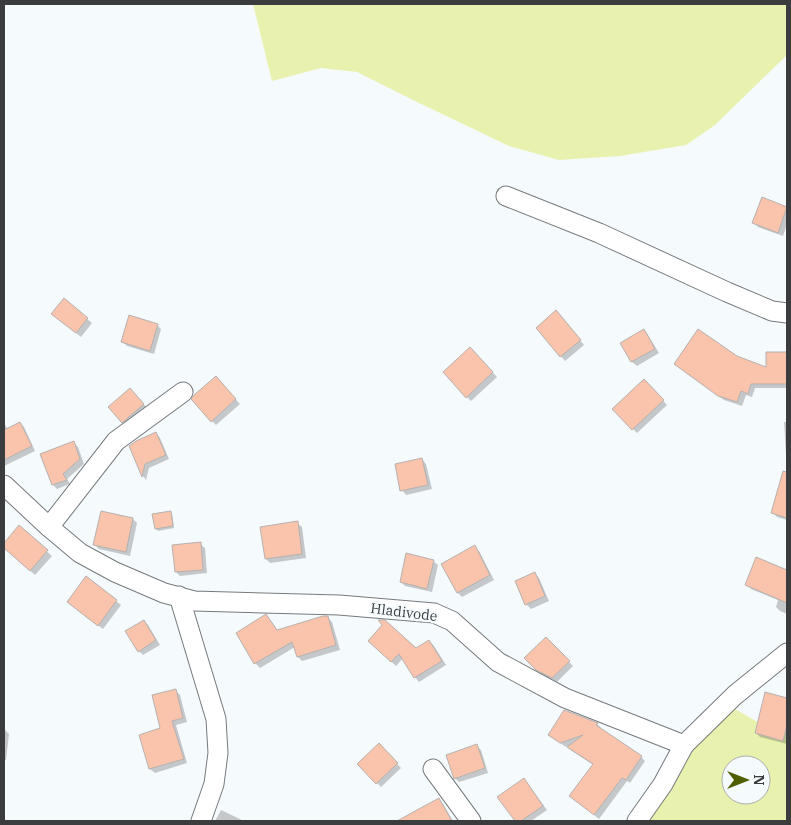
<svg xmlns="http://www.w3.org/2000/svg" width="791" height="825" font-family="'IBM Plex Serif',serif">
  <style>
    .green { fill: #e8f2ae; fill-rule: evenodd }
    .shadow { fill: #0003 }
    .building { fill: #f9c3ac; stroke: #b6b1af }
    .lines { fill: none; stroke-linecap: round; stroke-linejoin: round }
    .minor-casing { stroke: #767a7d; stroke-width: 21 }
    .minor { stroke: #fff; stroke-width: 19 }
    .labels { text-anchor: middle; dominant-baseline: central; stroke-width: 4.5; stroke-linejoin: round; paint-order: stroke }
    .street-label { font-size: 14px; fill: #3b3c3e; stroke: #f5fafd }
  </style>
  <rect width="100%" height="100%" fill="#f5fafd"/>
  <g class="green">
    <path d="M253,4H787V55L715,125L686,145L620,156L559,160L509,146L413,100L357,72L321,68L272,81Z"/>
    <path d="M735,709L775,732L787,733V821H648L673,786L695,747ZM731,765H761V795H731Z"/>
  </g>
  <g class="shadow">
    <path d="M763,199L787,209V224L783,236L758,227L754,222Z"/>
    <path d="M560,316L584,345L565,361L537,328Z"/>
    <path d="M57,318L87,319L92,323L81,337Z"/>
    <path d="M157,325L161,329L154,354L127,346L123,342Z"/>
    <path d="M644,331L648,335L659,353L637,366L632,362L622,344Z"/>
    <path d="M474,353L497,377L471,401L467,397Z"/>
    <path d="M767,353H787V388H755L752,397L746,395L742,406L724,400L680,368L675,364L736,357L767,368Z"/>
    <path d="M644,380L667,405L637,433L614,409Z"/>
    <path d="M220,382L240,404L216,425L212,421Z"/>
    <path d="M135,394L148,409L127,426L123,422Z"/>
    <path d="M784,422H787V457L786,455Z"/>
    <path d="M20,423L24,427L35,451L4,466V424L8,429Z"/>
    <path d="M156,433L160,438L169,459L149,468L146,480L143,476L130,446Z"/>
    <path d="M73,442L78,447L84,464L67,479L70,484L57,489L53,485L42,454Z"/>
    <path d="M422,459L426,464L432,489L406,495L402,490Z"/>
    <path d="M779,490L787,493V520L777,517L773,512Z"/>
    <path d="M170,512L172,514L174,528L158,531L156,529Z"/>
    <path d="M133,519L137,523L130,556L99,549L95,545Z"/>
    <path d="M297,523L302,527L306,558L270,563L266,559Z"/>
    <path d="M19,527L52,556L35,575L4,547V545Z"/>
    <path d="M200,544L205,548L207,573L180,576L176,572Z"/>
    <path d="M474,547L479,551L494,580L462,597L458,593L443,564Z"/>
    <path d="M433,561L438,565L432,592L405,586L401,582Z"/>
    <path d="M775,566L787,572V614L780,611L776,607L778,600L751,589L747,584Z"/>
    <path d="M535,574L539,578L549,601L531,609L526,604L516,582Z"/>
    <path d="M86,578L121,605L103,629L73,606Z"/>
    <path d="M266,616L278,631L327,617L332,622L340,650L302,661L298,657L295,647L260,668L255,663L238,633Z"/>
    <path d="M143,621L148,625L160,645L143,655L139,651Z"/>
    <path d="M546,638L573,666L557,682L542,674L526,658Z"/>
    <path d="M369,641L415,650L429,641L434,646L446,665L419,682L415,677L403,658L396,666Z"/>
    <path d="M175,690L180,695L187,722L176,725L187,763L155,773L150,769L162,729Z"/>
    <path d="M766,694L787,699V744L760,737L756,733Z"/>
    <path d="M565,711L597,724L601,728L600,729L641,757L645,761L630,783L627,781L599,819L577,801L601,770L572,751L567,746L566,747L554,739Z"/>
    <path d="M4,729L9,734L6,760H4Z"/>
    <path d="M379,745L401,768L381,787L359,764Z"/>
    <path d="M477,746L481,750L488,773L459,782L455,778Z"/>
    <path d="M528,784L547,810L531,821H516L499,797Z"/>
    <path d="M439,799L443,804L453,821H417L413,814Z"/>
    <path d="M221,810L244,821H215Z"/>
  </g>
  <g class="building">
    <path d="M762,197L787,207L778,233L752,223Z"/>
    <path d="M64,298L88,318L76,333L51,314Z"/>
    <path d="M556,310L581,340L560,357L536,328Z"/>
    <path d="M129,315L158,324L150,351L121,342Z"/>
    <path d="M644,329L655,349L631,362L620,343Z"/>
    <path d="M698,329L737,356L766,367V352H787V384H751L748,394L741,391L737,402L718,396L674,364Z"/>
    <path d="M470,347L493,372L466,398L443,372Z"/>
    <path d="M216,376L236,399L211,422L191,399L194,395Z"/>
    <path d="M644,379L664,400L632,430L612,409Z"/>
    <path d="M130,388L144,404L122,423L108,407Z"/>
    <path d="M20,422L32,446L4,460V430Z"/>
    <path d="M156,432L166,455L145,464L142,477L129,446L136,441Z"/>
    <path d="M74,441L80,459L63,474L67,480L52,485L40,454Z"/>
    <path d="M422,458L428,485L400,491L395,464Z"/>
    <path d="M783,471L787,472V518L771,513Z"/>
    <path d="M101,511L133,518L126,552L93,545Z"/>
    <path d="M171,511L173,526L155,529L152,514Z"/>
    <path d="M298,521L302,554L265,559L260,527Z"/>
    <path d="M19,525L48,550L30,571L4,548V543Z"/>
    <path d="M201,542L203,570L175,572L172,545Z"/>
    <path d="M475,545L490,575L457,593L441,564Z"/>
    <path d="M406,553L434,560L427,589L400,582Z"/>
    <path d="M756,557L787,570V603L745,585Z"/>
    <path d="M535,572L545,596L525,605L515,581Z"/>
    <path d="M86,576L117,600L98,626L67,602Z"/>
    <path d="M266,614L277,630L323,616H328L336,645L297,657L292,642L254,664L236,633Z"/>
    <path d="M144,620L156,640L138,652L125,631Z"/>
    <path d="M378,620H385L416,648L429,640L442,661L414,678L399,654L391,662L368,641L382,625Z"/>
    <path d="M546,637L570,661L552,678L536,670L524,658Z"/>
    <path d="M176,689L183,718L172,721L184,759L149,769L139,735L160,728L152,695Z"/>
    <path d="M765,692L787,698V725L783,741L755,733Z"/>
    <path d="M564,710L598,723L596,725L642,756L626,780L622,778L594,815L569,796L593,764L567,747L583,735L560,743L548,735Z"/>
    <path d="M379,743L398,763L376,784L357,764Z"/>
    <path d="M477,744L485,768L454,779L446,755Z"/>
    <path d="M524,778L543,806L521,821H515L497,797Z"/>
    <path d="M439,798L452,821H397Z"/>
  </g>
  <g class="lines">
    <g class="minor-casing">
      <g id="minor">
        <path d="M506,196L599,233L727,292L772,311L787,313"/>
        <path d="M4,485L49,527L80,553L115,572L164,593L194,601L339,605L434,613L452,621L498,662L565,698L684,745L663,784L637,821"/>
        <path d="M49,527L116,441L183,392"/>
        <path d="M179,596L216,719L218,753L214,784L201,821"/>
        <path d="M684,745L735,695L787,653"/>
        <path d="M433,769L471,821"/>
      </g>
    </g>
    <use href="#minor" class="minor"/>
  </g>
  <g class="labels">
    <g class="street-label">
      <text transform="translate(404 612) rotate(7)">Hladivode</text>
    </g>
  </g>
  <rect width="791" height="825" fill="none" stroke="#3b3c3e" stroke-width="10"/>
  <g transform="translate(746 780) rotate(90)"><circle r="24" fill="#f5fafd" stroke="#abaeb1"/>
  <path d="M0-4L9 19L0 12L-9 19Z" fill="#4e5f01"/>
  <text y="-8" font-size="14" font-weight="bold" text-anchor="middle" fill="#3b3c3e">N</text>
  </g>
</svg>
